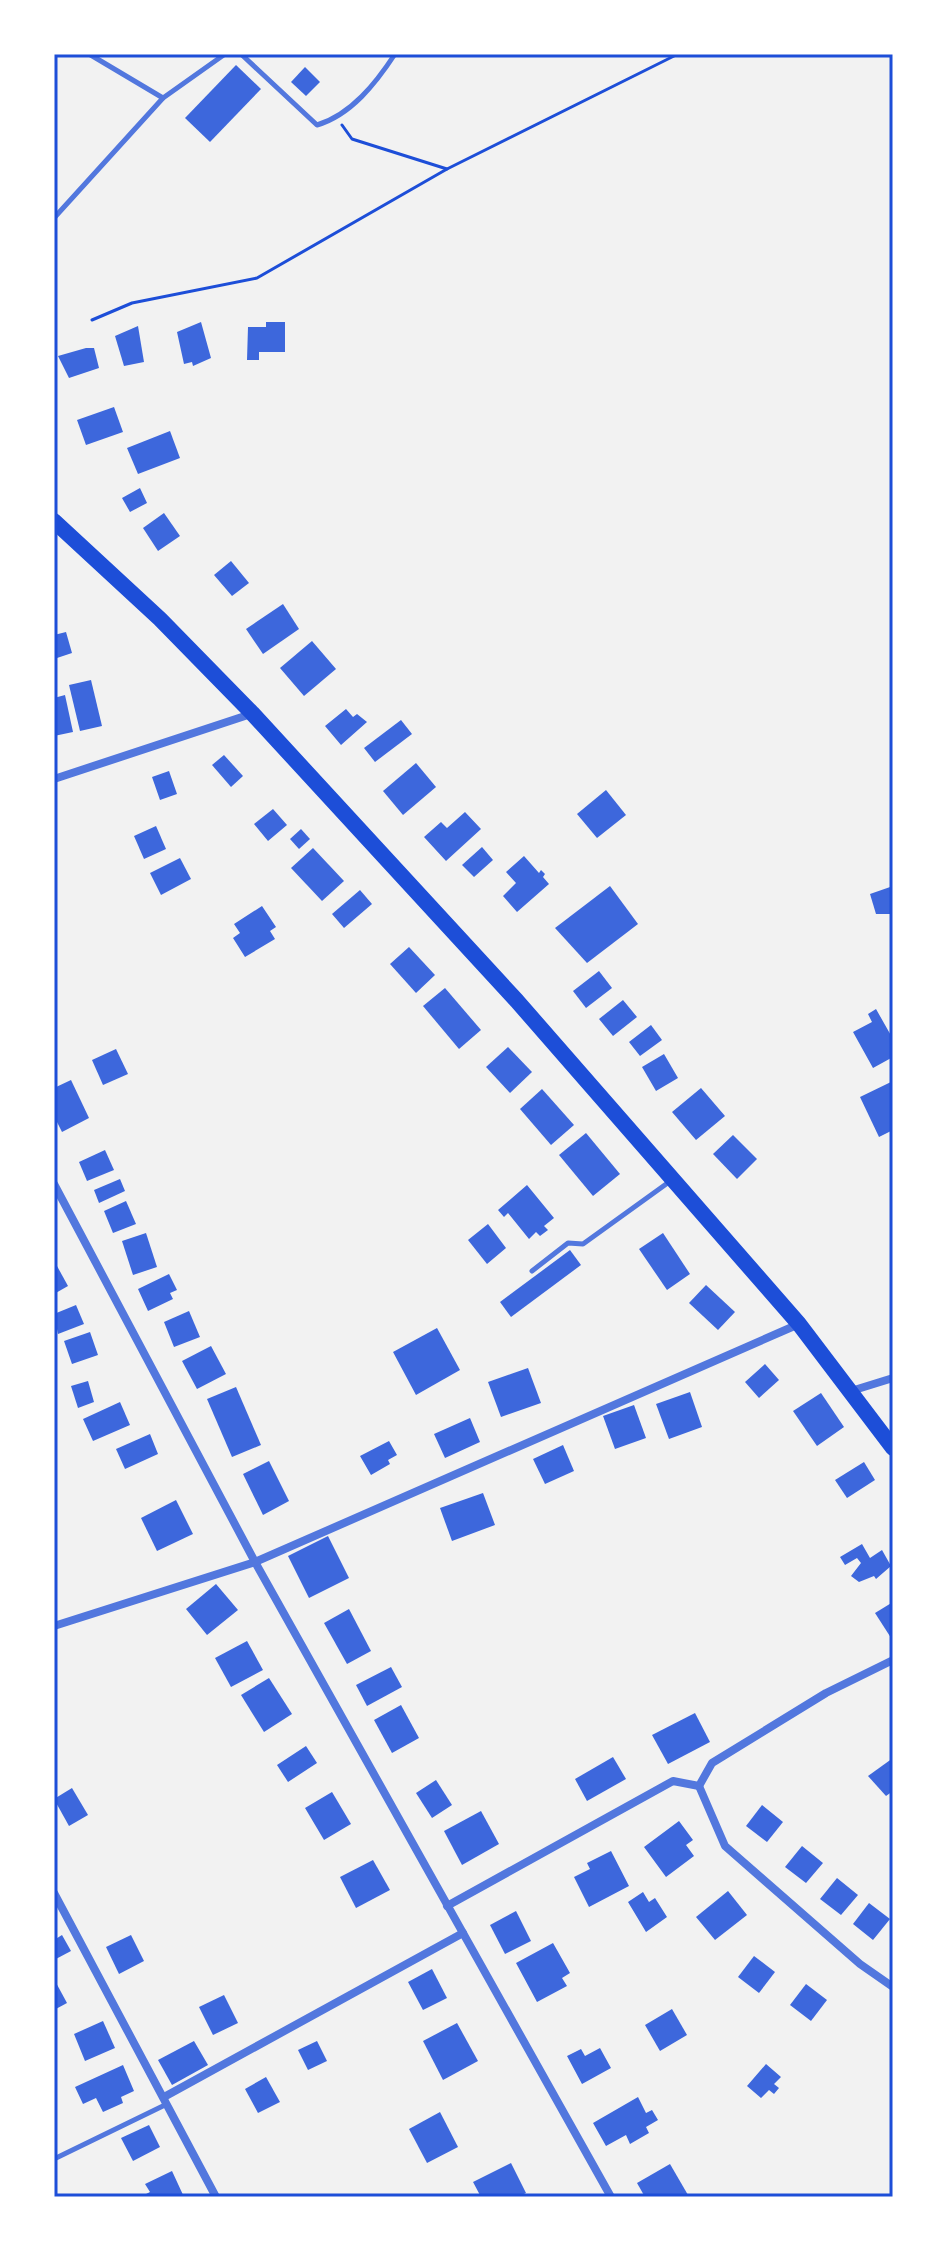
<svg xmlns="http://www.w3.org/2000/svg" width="947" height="2251" font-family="Overpass,sans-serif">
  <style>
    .building { fill: #3d67dc }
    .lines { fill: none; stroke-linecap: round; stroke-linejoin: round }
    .path { stroke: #1d4ed8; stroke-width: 3 }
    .service { stroke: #5277de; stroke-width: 5 }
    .minor { stroke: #5277de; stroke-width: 8 }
    .secondary { stroke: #1d4ed8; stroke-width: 16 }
    .neatline { fill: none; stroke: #1d4ed8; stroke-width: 3 }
  </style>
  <rect width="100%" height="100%" fill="#f2f2f2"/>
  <g class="building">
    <path d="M236,65L261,89L210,142L185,118Z"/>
    <path d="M305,67L320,82L306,96L291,82Z"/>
    <path d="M201,322L211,358L193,366L192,362L184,364L177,332Z"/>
    <path d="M266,322H285V352H259V360H247L248,327H266Z"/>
    <path d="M138,326L144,362L124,366L115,336Z"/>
    <path d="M86,348H94L99,368L69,378L58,356Z"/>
    <path d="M114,407L123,432L86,445L77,420Z"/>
    <path d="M170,431L180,458L138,474L127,448Z"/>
    <path d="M140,488L147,503L130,512L122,498Z"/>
    <path d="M164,513L180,536L158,551L143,528Z"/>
    <path d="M231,561L249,583L232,596L214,575Z"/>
    <path d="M283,604L299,629L263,654L246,629Z"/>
    <path d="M66,632L72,653L54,659V635Z"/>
    <path d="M312,641L336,669L304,696L280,668Z"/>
    <path d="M91,680L102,726L80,731L69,685Z"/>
    <path d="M65,695L73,732L54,736V698Z"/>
    <path d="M346,709L353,717L357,714L367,722L341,745L325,726Z"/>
    <path d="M401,720L412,734L375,762L364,748Z"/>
    <path d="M224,755L243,776L231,787L212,765Z"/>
    <path d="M416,763L436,787L403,815L383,791Z"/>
    <path d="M169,771L177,794L160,800L152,777Z"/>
    <path d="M606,790L626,815L597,838L577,814Z"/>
    <path d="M273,809L287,825L268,841L254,824Z"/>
    <path d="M465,812L481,829L446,861L424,837L441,822L447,828Z"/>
    <path d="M156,826L166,849L144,859L134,836Z"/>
    <path d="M301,829L310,839L299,849L290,839Z"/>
    <path d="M482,847L493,860L474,877L462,865Z"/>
    <path d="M313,848L344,881L322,901L291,868Z"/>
    <path d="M524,856L539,873L541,870L545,874L543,877L549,884L517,912L503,896L516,883L506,872Z"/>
    <path d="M180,858L191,879L161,895L150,873Z"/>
    <path d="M610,886L638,924L587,963L555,928Z"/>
    <path d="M893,886V914H876L870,894Z"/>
    <path d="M360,890L372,904L344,928L332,914Z"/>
    <path d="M262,906L276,927L270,931L275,939L245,957L233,938L240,933L234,924Z"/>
    <path d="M409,947L435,975L416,993L390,964Z"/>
    <path d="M599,971L612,988L586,1008L573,991Z"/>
    <path d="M445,988L481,1030L459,1049L423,1006Z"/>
    <path d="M623,1000L637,1017L613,1036L599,1019Z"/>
    <path d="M876,1009L893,1039V1057L873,1068L853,1032L872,1022L868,1014Z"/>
    <path d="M651,1025L662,1040L640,1056L629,1042Z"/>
    <path d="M508,1047L532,1072L510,1093L486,1067Z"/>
    <path d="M116,1049L128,1074L103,1085L92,1060Z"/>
    <path d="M664,1054L678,1078L656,1091L642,1067Z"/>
    <path d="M71,1080L89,1118L62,1132L54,1116V1088Z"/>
    <path d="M893,1081V1130L879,1137L860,1097Z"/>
    <path d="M701,1088L725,1116L696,1140L672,1112Z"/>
    <path d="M542,1089L574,1125L551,1145L520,1109Z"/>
    <path d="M586,1133L620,1174L593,1196L559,1155Z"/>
    <path d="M733,1135L757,1159L737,1179L713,1154Z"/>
    <path d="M105,1150L114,1170L87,1181L79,1162Z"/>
    <path d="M120,1179L125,1191L99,1203L94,1190Z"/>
    <path d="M527,1185L554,1218L544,1226L548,1230L540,1236L536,1232L529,1239L508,1213L504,1217L498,1210Z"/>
    <path d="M126,1201L136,1224L113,1233L104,1211Z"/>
    <path d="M488,1224L506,1248L487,1264L468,1240Z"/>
    <path d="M146,1233L157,1267L133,1275L122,1241Z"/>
    <path d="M663,1233L690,1274L667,1290L639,1249Z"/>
    <path d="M570,1250L581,1265L511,1317L500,1302Z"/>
    <path d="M57,1266L68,1286L54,1294V1267Z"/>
    <path d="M169,1274L177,1290L170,1293L173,1299L148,1311L138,1289Z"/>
    <path d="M706,1285L735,1312L718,1330L689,1303Z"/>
    <path d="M76,1305L84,1324L58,1334L54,1314Z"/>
    <path d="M189,1311L200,1337L174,1347L164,1322Z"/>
    <path d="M437,1328L460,1370L416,1395L393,1352Z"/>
    <path d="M90,1332L98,1355L72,1364L64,1341Z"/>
    <path d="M211,1346L226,1374L197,1389L182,1361Z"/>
    <path d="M765,1364L779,1380L759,1398L745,1382Z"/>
    <path d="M528,1368L541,1403L501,1417L488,1382Z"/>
    <path d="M88,1381L94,1402L78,1408L71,1386Z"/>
    <path d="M236,1387L261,1445L232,1457L207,1399Z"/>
    <path d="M690,1392L702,1427L669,1439L656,1404Z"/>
    <path d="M821,1393L844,1427L817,1446L793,1411Z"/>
    <path d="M120,1402L130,1425L93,1441L83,1419Z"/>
    <path d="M634,1405L646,1438L615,1449L603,1416Z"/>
    <path d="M470,1418L480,1442L445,1458L434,1434Z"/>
    <path d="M150,1434L158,1454L125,1469L116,1449Z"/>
    <path d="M389,1441L397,1455L388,1460L390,1464L371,1475L360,1456Z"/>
    <path d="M563,1445L574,1471L545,1484L533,1459Z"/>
    <path d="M269,1461L289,1501L263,1515L243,1474Z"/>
    <path d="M864,1462L875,1480L847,1498L835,1480Z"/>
    <path d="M483,1493L495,1525L452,1541L440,1508Z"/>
    <path d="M176,1500L193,1534L157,1551L141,1518Z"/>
    <path d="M328,1536L349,1578L309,1598L288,1556Z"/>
    <path d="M862,1544L870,1558L882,1550L891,1566L876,1579L874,1576L859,1582L851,1576L861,1563L857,1558L845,1565L840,1557Z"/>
    <path d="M216,1584L238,1610L207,1635L186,1609Z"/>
    <path d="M893,1602V1641L875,1613Z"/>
    <path d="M349,1609L371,1651L347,1664L324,1623Z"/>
    <path d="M247,1641L263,1670L231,1687L215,1658Z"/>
    <path d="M391,1667L402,1687L367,1706L356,1685Z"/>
    <path d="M269,1678L292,1714L264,1732L241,1695Z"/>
    <path d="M401,1705L419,1738L392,1753L374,1720Z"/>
    <path d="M695,1713L710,1742L668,1764L652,1735Z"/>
    <path d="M306,1746L317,1763L288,1782L277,1765Z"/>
    <path d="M613,1757L626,1779L587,1801L575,1779Z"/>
    <path d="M893,1758V1791L886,1796L868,1776Z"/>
    <path d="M436,1780L452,1805L432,1818L416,1793Z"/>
    <path d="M72,1788L88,1815L69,1826L54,1799Z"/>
    <path d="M332,1792L351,1824L324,1840L305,1808Z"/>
    <path d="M762,1805L783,1822L767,1842L746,1826Z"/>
    <path d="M481,1811L499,1844L462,1865L444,1831Z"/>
    <path d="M679,1821L693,1840L686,1845L694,1856L666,1877L644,1847Z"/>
    <path d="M802,1846L823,1863L806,1883L785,1867Z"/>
    <path d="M611,1851L629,1886L589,1907L574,1877L590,1869L587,1863Z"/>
    <path d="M373,1860L390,1890L356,1908L340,1877Z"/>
    <path d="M837,1878L858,1895L841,1915L820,1899Z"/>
    <path d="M728,1891L747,1915L715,1940L696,1917Z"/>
    <path d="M643,1892L649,1902L655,1898L667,1917L646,1932L628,1902Z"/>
    <path d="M869,1903L890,1919L873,1940L853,1924Z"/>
    <path d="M516,1911L531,1941L505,1954L490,1925Z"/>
    <path d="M62,1935L71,1951L54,1960V1940Z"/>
    <path d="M131,1935L144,1961L119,1974L106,1947Z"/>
    <path d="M553,1943L570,1973L562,1978L567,1986L537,2002L516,1963Z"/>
    <path d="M754,1956L775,1972L759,1993L738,1977Z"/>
    <path d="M432,1969L447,1998L423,2010L408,1982Z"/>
    <path d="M54,1979L67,2003L54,2010Z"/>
    <path d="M806,1984L827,2000L811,2021L790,2005Z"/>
    <path d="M224,1995L238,2023L213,2035L199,2007Z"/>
    <path d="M672,2009L687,2035L660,2051L645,2025Z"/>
    <path d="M103,2021L115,2048L85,2061L74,2034Z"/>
    <path d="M457,2023L478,2061L443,2080L423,2041Z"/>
    <path d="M194,2041L208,2065L172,2085L158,2060Z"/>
    <path d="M317,2041L327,2061L308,2070L298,2050Z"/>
    <path d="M600,2048L611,2068L582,2084L567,2056L581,2049L585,2056Z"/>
    <path d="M766,2064L781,2077L774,2084L779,2088L774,2094L769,2090L761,2098L747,2086Z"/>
    <path d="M123,2065L134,2091L121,2097L123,2103L103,2112L96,2098L83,2104L75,2087Z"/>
    <path d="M266,2077L280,2102L258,2113L245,2089Z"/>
    <path d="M638,2097L646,2113L652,2110L658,2120L646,2127L649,2133L630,2144L626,2135L606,2146L593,2123Z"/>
    <path d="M440,2112L458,2147L427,2163L409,2129Z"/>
    <path d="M149,2125L160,2147L133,2161L121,2138Z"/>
    <path d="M511,2163L526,2193L518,2197H481L473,2182Z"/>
    <path d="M670,2164L688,2195L645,2197L637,2183Z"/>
    <path d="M172,2171L184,2197H140L150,2192L145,2184Z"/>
  </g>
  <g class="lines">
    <g class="path">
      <path d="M342,125L352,139L447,169L678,54"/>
      <path d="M92,320L132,303L257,278L447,169"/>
    </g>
    <g class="service">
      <path d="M89,54L163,98L225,54"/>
      <path d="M241,54L317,125C351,115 376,83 395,54"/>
      <path d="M54,218L163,98"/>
      <path d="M532,1271L568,1243L583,1244L669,1182"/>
      <path d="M54,2159L167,2104"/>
    </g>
    <g class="minor">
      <path d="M54,779L251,714"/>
      <path d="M54,1184L255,1562L611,2197"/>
      <path d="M851,1391L893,1378"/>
      <path d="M54,1626L255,1562L799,1324"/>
      <path d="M699,1786L725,1846L860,1964L893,1987"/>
      <path d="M54,1893L216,2197"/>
      <path d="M447,1906L673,1781L699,1786L712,1763L826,1693L893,1660"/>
      <path d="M164,2097L463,1933"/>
    </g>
    <path class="secondary" d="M54,521L160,619L252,713L517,1001L799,1324L893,1448"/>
  </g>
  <rect width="947" height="2251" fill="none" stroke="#ffffff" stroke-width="112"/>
  <rect x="56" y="56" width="835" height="2139" class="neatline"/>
</svg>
